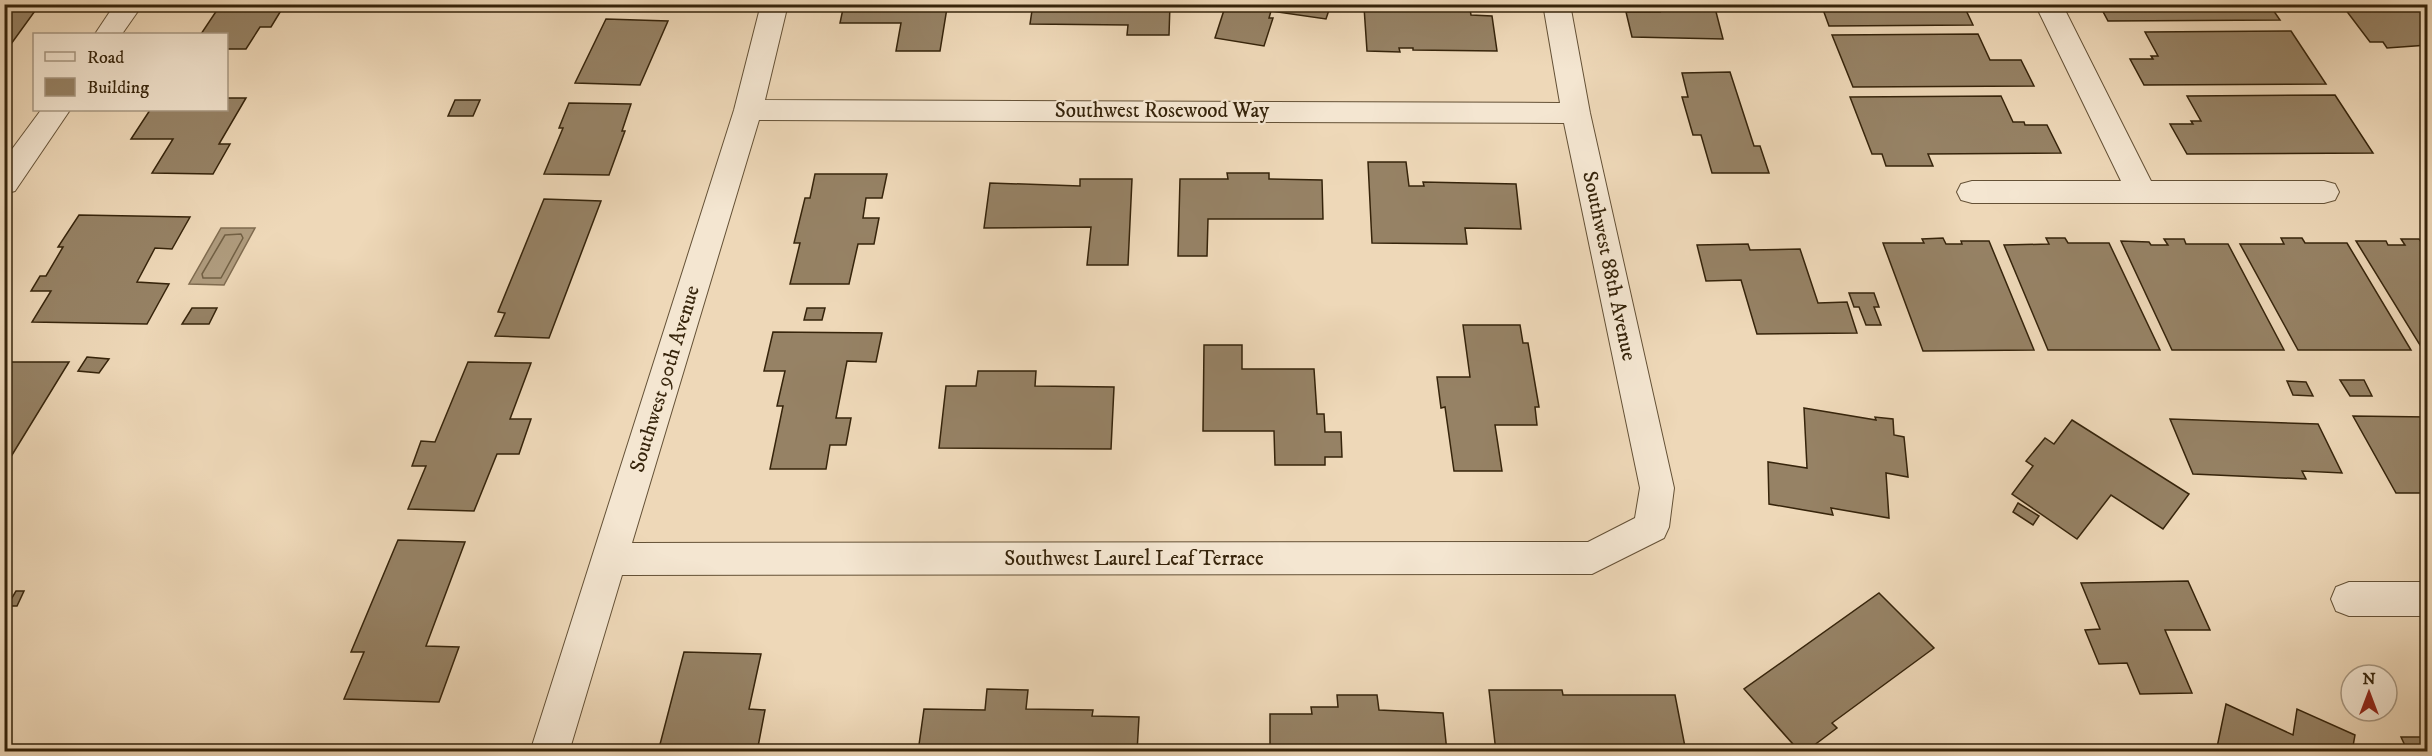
<svg xmlns="http://www.w3.org/2000/svg" width="2432" height="756" font-family="'IM FELL DW Pica',serif">
  <style>
    .water { fill: #af9b7d; stroke: #7f6b4f; stroke-width: 1.5 }
    .lines { fill: none; stroke-linecap: round; stroke-linejoin: round }
    .shore { stroke: #726044; stroke-width: 1.5 }
    .building { fill: #968265; stroke: #36240b; stroke-width: 1.5 }
    .street-casing { stroke: #645136; stroke-width: 2 }
    .street { fill: #f4e6d1; fill-rule: evenodd }
    .labels { text-anchor: middle; dominant-baseline: central; stroke-width: 4.5; stroke-linejoin: round; paint-order: stroke }
    .street-label { font-size: 21px; fill: #36240b; stroke: #f4e6d1 }
  </style>
  <rect width="100%" height="100%" fill="#eed8b8"/>
  <filter id="stains"><feTurbulence type="fractalNoise" baseFrequency=".00333" numOctaves="4"/><feColorMatrix values="0 0 0 0 .2 0 0 0 0 .09 0 0 0 0 .02 0 0 0 .5 -.17"/></filter>
  <radialGradient id="worn" r=".72"><stop offset=".6" stop-color="#630" stop-opacity="0"/><stop offset="1" stop-color="#630" stop-opacity=".3"/></radialGradient>
  <path class="water" d="M221,228H255L224,285L189,284Z"/>
  <g class="lines">
    <path class="shore" d="M241,234L243,238L221,278H203L202,274L225,235Z"/>
  </g>
  <g class="building">
    <path d="M4,4H40L6,51H4Z"/>
    <path d="M221,4H285L271,27H260L246,49H226V34H201Z"/>
    <path d="M844,4H972V8H947L940,51H896L901,23H840Z"/>
    <path d="M1033,4H1170L1169,35H1127L1128,25L1030,24Z"/>
    <path d="M1219,4H1331L1326,19L1271,11L1269,18H1273L1264,46L1215,38L1225,7L1218,6Z"/>
    <path d="M1392,4H1469L1471,15L1492,16L1497,51L1413,50V48H1399L1400,52L1367,51L1364,7H1392Z"/>
    <path d="M1658,4H1714L1723,39L1632,37L1626,12H1660Z"/>
    <path d="M1821,4H1963L1973,25L1829,26Z"/>
    <path d="M2099,4H2269L2280,20L2108,21Z"/>
    <path d="M2396,4L2400,10L2412,9L2408,4H2428V45L2387,48L2383,42H2370L2342,5Z"/>
    <path d="M606,19L668,21L640,85L575,83Z"/>
    <path d="M2291,31L2326,84L2144,85L2130,59H2153L2151,56H2158L2145,32Z"/>
    <path d="M1978,34L1990,60H2021L2034,86L1853,87L1832,35Z"/>
    <path d="M1730,72L1754,146H1760L1769,173H1712L1701,135H1693L1682,97H1688L1682,73Z"/>
    <path d="M2335,95L2373,153L2187,154L2170,124H2193L2191,121H2201L2187,96Z"/>
    <path d="M2001,96L2013,122H2024L2025,125H2047L2061,153L1928,154L1933,166H1886L1882,154H1872L1850,97Z"/>
    <path d="M226,98H246L219,144H230L213,174L152,173L173,139H131L150,110H226Z"/>
    <path d="M455,100H480L473,116H448Z"/>
    <path d="M569,103L631,104L622,131H625L609,175L544,174L563,128H559Z"/>
    <path d="M1368,162H1406L1409,186H1424L1423,182L1516,184L1521,229L1465,228L1467,244L1372,243Z"/>
    <path d="M1227,173H1269V179L1322,180L1323,219H1208L1207,256H1178L1180,179H1228Z"/>
    <path d="M815,174H887L882,198H866L863,218H879L874,244H858L849,284H790L800,243H794L805,198H810Z"/>
    <path d="M1080,179H1132L1128,265H1087L1091,227L984,228L990,183L1080,186Z"/>
    <path d="M544,199L601,201L549,338L495,336L505,313L498,312Z"/>
    <path d="M79,215L190,217L172,249L155,248L137,282L169,284L147,324L32,322L51,291H31L40,276H46L63,247H58Z"/>
    <path d="M1943,238L1946,244H1962L1961,241H1989L2034,350L1923,351L1883,243H1924L1922,239Z"/>
    <path d="M2046,238H2065L2068,243H2109L2160,350H2048L2004,245L2049,244Z"/>
    <path d="M2281,238H2302L2305,243H2347L2411,350H2298L2240,244H2284Z"/>
    <path d="M2164,239H2184L2186,244H2228L2284,350H2172L2121,241L2149,242L2151,245H2168Z"/>
    <path d="M2401,239H2419L2423,244H2428V349L2423,350L2356,241H2386L2388,245H2405Z"/>
    <path d="M1748,244L1750,250L1800,249L1818,303L1847,302L1857,333L1757,334L1741,280L1706,281L1697,245Z"/>
    <path d="M1849,293H1874L1879,307H1874L1881,325H1866L1859,307H1854Z"/>
    <path d="M192,308H217L209,324H182Z"/>
    <path d="M807,308H825L822,320H804Z"/>
    <path d="M1463,325H1520L1523,343H1528L1539,407H1535L1537,425H1495L1502,471H1454L1445,407L1441,408L1437,377H1470Z"/>
    <path d="M773,332L882,333L876,362L847,361L836,418H851L846,445H830L826,469H770L783,406H777L785,371H764Z"/>
    <path d="M1204,345H1242V369H1314L1317,414H1324L1325,432H1341L1342,457H1325V465H1275L1274,431H1203Z"/>
    <path d="M87,357L109,359L99,373L78,371Z"/>
    <path d="M4,362H69L4,468Z"/>
    <path d="M468,362L531,363L510,419H531L519,454H497L474,511L408,509L426,466H412L421,441L435,442Z"/>
    <path d="M978,371H1036L1035,386L1114,387L1111,449L939,448L946,386H976Z"/>
    <path d="M2340,380H2364L2372,396H2350Z"/>
    <path d="M2287,381L2306,382L2313,396L2293,395Z"/>
    <path d="M1804,408L1876,420L1875,417L1893,419L1894,435L1904,437L1908,477L1886,473L1889,518L1831,508L1833,515L1769,504L1768,462L1807,468Z"/>
    <path d="M2353,416L2428,417V493H2396Z"/>
    <path d="M2170,419L2318,424L2342,473L2302,471L2306,479L2193,474Z"/>
    <path d="M2072,420L2189,494L2163,529L2111,495L2077,539L2012,494L2033,466L2026,461L2045,438L2054,444Z"/>
    <path d="M2018,503L2039,516L2033,525L2013,512Z"/>
    <path d="M398,540L465,542L426,646L459,647L439,702L344,699L364,652H351Z"/>
    <path d="M2188,581L2210,630H2165L2192,693L2140,694L2127,663L2099,664L2085,630L2100,629L2081,583Z"/>
    <path d="M16,591H24L17,606H7Z"/>
    <path d="M1879,593L1934,648L1832,723L1837,728L1805,752H1800L1744,689Z"/>
    <path d="M684,652L761,654L749,709L765,710L757,752H658Z"/>
    <path d="M987,689L1028,690L1026,709L1093,710L1092,716L1139,717L1137,752H918L924,709L985,710Z"/>
    <path d="M1489,690H1562L1563,695H1675L1686,752H1496Z"/>
    <path d="M1337,695H1377L1379,710L1443,713L1447,752H1270V714H1312L1311,707H1338Z"/>
    <path d="M2226,704L2293,735L2297,709L2355,735L2352,752H2216Z"/>
    <path d="M2401,737H2428V752H2408Z"/>
    <path d="M347,747L434,749L433,752H345Z"/>
  </g>
  <g class="lines">
    <g class="street-casing">
      <g id="street">
        <path d="M115,4H143L122,34H95Z"/>
        <path d="M761,4H788L765,100L1560,103L1543,4H1570L1590,113L1674,488L1669,527L1664,538L1592,574L622,575L569,752H530L734,110ZM759,120L1564,123L1640,488L1635,518L1588,542L632,543Z"/>
        <path d="M2035,4H2062L2151,181H2324L2335,184L2339,192L2335,200L2324,203H1972L1961,200L1957,192L1961,184L1972,181H2121Z"/>
        <path d="M41,110H70L15,191L4,194V160Z"/>
        <path d="M2349,582H2428V616H2349L2336,611L2331,599L2336,587Z"/>
      </g>
    </g>
    <use href="#street" class="street"/>
  </g>
  <g class="labels">
    <g class="street-label">
      <text x="1162" y="111">Southwest Rosewood Way</text>
      <text transform="translate(1609 266) rotate(78)">Southwest 88th Avenue</text>
      <text transform="translate(665 379) rotate(-73)">Southwest 90th Avenue</text>
      <text x="1134" y="559">Southwest Laurel Leaf Terrace</text>
    </g>
  </g>
  <rect width="2432" height="756" fill="none" stroke="#eed8b8" stroke-width="24"/>
  <rect x="6" y="6" width="2420" height="744" fill="none" stroke="#36240b" stroke-width="3"/>
  <rect x="12" y="12" width="2408" height="732" fill="none" stroke="#36240b" stroke-width="1.5"/>
  <rect x="33" y="33" width="195" height="78" fill="#f4e6d1" stroke="#a89882" stroke-width="1.5"/>
  <rect x="45" y="52" width="30" height="9" fill="#f4e6d1" stroke="#a89882" stroke-width="1.5"/>
  <text x="87" y="63" font-size="18" fill="#36240b">Road</text>
  <rect x="45" y="78" width="30" height="18" fill="#968265" stroke="#a89882" stroke-width="1.5"/>
  <text x="87" y="93" font-size="18" fill="#36240b">Building</text>
  <g transform="translate(2369 693)"><circle r="28" fill="#f4e6d1" stroke="#a89882" stroke-width="1.5"/>
  <path d="M0-4.5L10 22L0 15L-10 22Z" fill="#8f2418"/>
  <text y="-9" font-size="16" font-weight="bold" text-anchor="middle" fill="#36240b">N</text>
  </g>
  <rect width="100%" height="100%" filter="url(#stains)"/>
  <rect width="100%" height="100%" fill="url(#worn)"/>
</svg>
